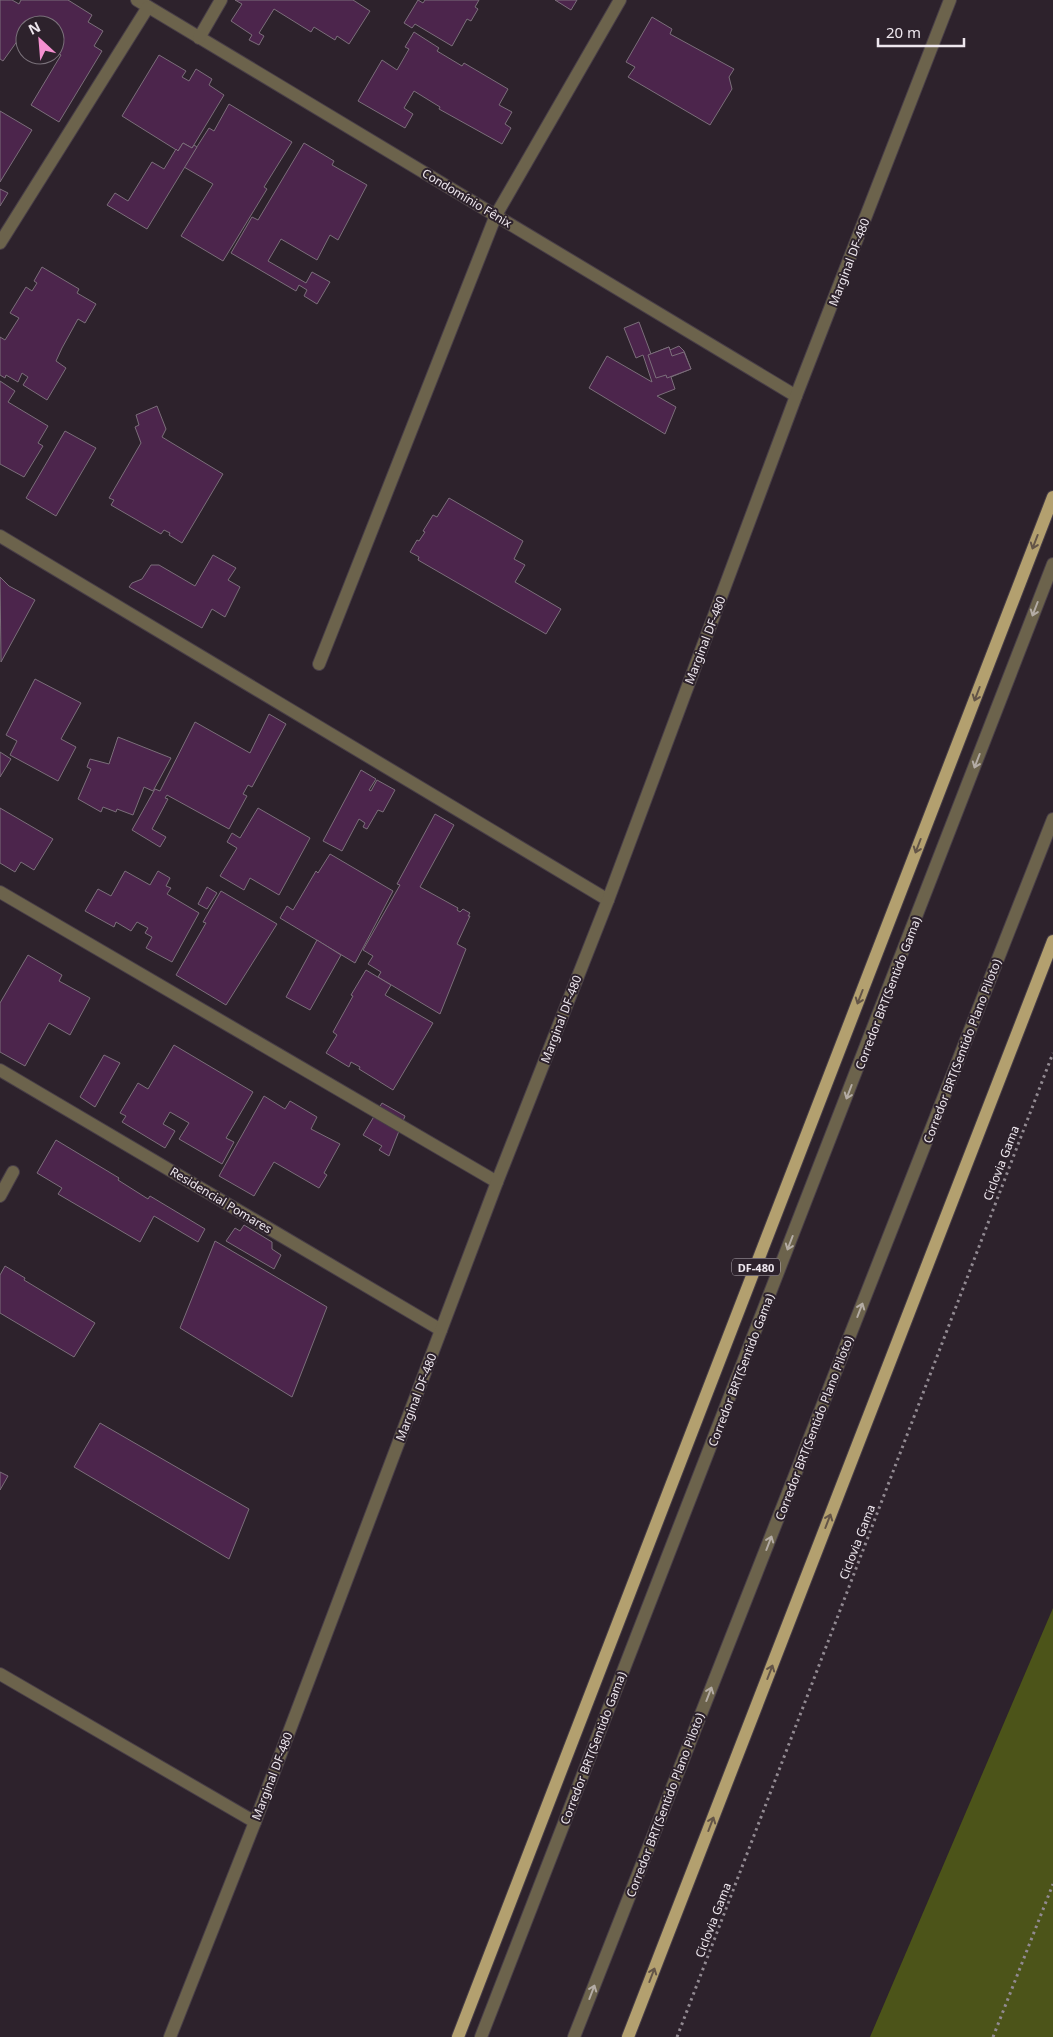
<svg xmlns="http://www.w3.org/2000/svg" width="1053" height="2037" font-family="'Noto Sans',sans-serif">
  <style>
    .forest { fill: #4c5419 }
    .building { fill: #4c254c; stroke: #7b6e7a }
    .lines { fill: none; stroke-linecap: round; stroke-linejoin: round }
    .minor-casing { stroke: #483e47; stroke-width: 14 }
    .major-casing { stroke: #483e47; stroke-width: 14 }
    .path { stroke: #928a92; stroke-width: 3; stroke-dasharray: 2.5 4; stroke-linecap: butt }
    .minor { stroke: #6c634c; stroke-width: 12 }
    .major { stroke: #b3a06f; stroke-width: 12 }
    .oneway { stroke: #635447 }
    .oneway2 { stroke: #b4aca5 }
    .labels { text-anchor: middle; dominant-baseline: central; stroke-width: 4; stroke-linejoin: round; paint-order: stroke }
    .shield { fill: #2d222c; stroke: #b4acb4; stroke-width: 1 }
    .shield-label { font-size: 11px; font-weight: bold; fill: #eee7ee }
    .street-label { font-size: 12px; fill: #eee7ee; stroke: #2d222c }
  </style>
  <rect width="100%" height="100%" fill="#2d222c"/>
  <path class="forest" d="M1053,1608V2037H870Z"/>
  <g class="building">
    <path d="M0,0H12L19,4L21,0H68L92,15L88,22L103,31L94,46L102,51L59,122L31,105L61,55L55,51V25H25V34L23,33L3,61L0,59Z"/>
    <path d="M235,0H353L370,11L349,44L337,36L335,40L314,27L311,32L274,9L259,33L264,36L259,45L249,40L252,35L231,21L242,4Z"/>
    <path d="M418,0L423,3L425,0H479L475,7L478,9L471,21L467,19L452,46L415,24L412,28L404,23Z"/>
    <path d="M555,0H577L571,10Z"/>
    <path d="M652,17L672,29L670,34L734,69L729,77L732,89L710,125L628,77L635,67L626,62Z"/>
    <path d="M414,32L439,48L437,51L462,66L464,63L508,89L499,105L512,112L505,124L511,128L502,144L439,109L440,107L414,91L404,108L413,114L405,128L358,101L382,60L397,70L409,49L405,47Z"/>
    <path d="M159,55L186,71L182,77L189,81L196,69L212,79L209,85L224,95L192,148L183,143L178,151L122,116Z"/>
    <path d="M229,104L292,142L264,187L267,189L223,261L181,236L213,184L184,167L209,128L214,131Z"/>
    <path d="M0,111L32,130L0,182Z"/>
    <path d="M183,143L192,148L194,145L197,147L147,229L107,205L115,193L128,201L152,162L164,169L176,149L178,151Z"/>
    <path d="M304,143L334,161L332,165L367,185L338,240L330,235L317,260L281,239L268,261L306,283L312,272L330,282L317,304L304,296L307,290L299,285L296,291L231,253L252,217L258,220Z"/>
    <path d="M0,189L8,193L0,206Z"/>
    <path d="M42,267L79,289L77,293L96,304L85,323L78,319L62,348L56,361L66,368L47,400L23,385L28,377L22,373L18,382L6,375L5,378L0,375V337L5,340L19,318L10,313L26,287L32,291L37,283L34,281Z"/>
    <path d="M639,322L651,354L669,347L670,350L679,346L684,351L691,369L671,377L675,389L657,396L676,407L665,434L589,388L607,356L652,382L643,355L636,358L624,328Z"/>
    <path d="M669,347L672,356L684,352L691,369L667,378L666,375L656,378L648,355Z"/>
    <path d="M0,381L15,391L8,402L48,426L38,443L43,446L24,477L0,464Z"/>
    <path d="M157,406L166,429L162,437L223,474L182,543L169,535L170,533L164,530L161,534L111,505L114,500L109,498L141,443L135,427L139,425L136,415Z"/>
    <path d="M65,431L96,448L56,516L26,498Z"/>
    <path d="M449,498L523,541L514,559L525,565L515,582L561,609L546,634L418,560L419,557L410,552L417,540L419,541L425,532L423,531L433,515L437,517Z"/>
    <path d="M213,555L236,568L228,580L240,587L225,617L212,609L202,628L129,587L132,583L142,579L151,565H159L195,586Z"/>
    <path d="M0,577L9,586L35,600L1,662Z"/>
    <path d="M35,679L81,703L61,739L76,747L58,781L10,755L17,741L6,735Z"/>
    <path d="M269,714L286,724L252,787L248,785L243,794L247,796L229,829L167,795L165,798L168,799L152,829L166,837L160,847L132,830L155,789L160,791L195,722L250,753Z"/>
    <path d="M118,737L171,758L153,791L144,787L133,815L117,809L116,812L103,807L101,812L78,799L91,769L87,767L90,759L109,764Z"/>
    <path d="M0,752L11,759L0,777Z"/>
    <path d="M361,770L376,779L369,790L371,791L377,780L395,790L383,812L378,810L367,829L363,827L365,823L359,819L342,851L323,841Z"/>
    <path d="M0,808L53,839L34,870L21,862L15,872L0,863Z"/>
    <path d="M258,808L310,838L279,895L250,878L244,890L220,876L237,848L227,842L232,833L240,838Z"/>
    <path d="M435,814L454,825L420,887L458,908L457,910L460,912L463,909L470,913L468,916H470L457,944L466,949L440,1014L378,977L381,972L368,964L373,956L363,950L400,885L397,884Z"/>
    <path d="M330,854L393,891L355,963L280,918L287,906L293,910L316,871L318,873Z"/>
    <path d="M125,871L150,885L158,871L170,878L166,886L171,888L167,894L199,913L172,962L146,948L152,937L145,933L148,928L137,922L131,931L116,922L114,927L85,911L98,889L111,896Z"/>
    <path d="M207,887L217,893L207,909L198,904Z"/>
    <path d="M221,891L277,924L226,1005L176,975L206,923L203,922Z"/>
    <path d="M317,940L341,955L310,1010L286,997Z"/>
    <path d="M28,955L62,975L59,981L90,998L70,1035L49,1023L25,1066L0,1052V1003Z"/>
    <path d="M366,970L391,985L385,995L433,1023L393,1090L359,1069L360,1067L351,1062L349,1067L326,1053L337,1035L333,1032L353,996L351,995Z"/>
    <path d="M174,1045L253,1092L226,1138L234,1142L222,1164L179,1139L189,1123L170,1112L163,1124L175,1131L165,1148L122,1122L126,1116L120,1113L138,1083L148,1089Z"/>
    <path d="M104,1055L120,1063L95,1107L80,1097Z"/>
    <path d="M264,1096L285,1109L290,1101L317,1117L311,1129L340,1144L324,1173L327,1175L319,1188L274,1162L254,1196L219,1176Z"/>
    <path d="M382,1103L405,1116L389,1156L379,1150L382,1146L363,1135Z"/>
    <path d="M56,1140L119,1178L118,1180L148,1199L150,1196L205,1229L198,1242L154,1216L140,1242L58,1194L62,1188L37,1173Z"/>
    <path d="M244,1225L272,1242V1249L281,1255L274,1269L226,1241L235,1228L240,1231Z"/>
    <path d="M215,1241L327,1307L292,1397L180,1328Z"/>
    <path d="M5,1266L25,1278L24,1280L95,1323L74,1357L0,1313V1275Z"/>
    <path d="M100,1423L249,1509L229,1559L74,1467Z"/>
    <path d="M0,1472L8,1476L0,1490Z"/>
  </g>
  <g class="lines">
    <g class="minor-casing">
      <g id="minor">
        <path d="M137,0L796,396"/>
        <path d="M199,38L221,0"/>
        <path d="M0,243L148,7"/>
        <path d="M0,536L608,900"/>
        <path d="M319,664L496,215L620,0"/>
        <path d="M0,892L497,1182"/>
        <path d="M0,1070L441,1330"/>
        <path d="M0,1196L13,1172"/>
        <path d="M0,1674L255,1822"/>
        <path d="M170,2037L255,1822L497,1182L608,900L796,396L950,0"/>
        <path d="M481,2037L1053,564"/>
        <path d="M574,2037L1053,819"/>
      </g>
    </g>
    <g class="major-casing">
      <g id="major">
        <path d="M458,2037L1053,497"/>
        <path d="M628,2037L1053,941"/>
      </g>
    </g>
    <g class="path">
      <path d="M677,2037L1053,1053"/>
      <path d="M993,2037L1053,1884"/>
    </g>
    <use href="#minor" class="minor"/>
    <use href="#major" class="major"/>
  </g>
  <defs><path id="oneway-shaft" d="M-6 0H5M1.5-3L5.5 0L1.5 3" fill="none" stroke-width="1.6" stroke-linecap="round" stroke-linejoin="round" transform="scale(1.25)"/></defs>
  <g class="oneway">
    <use href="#oneway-shaft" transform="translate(1035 542) rotate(111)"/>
    <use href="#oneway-shaft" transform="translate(977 694) rotate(111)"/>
    <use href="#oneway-shaft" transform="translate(918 846) rotate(111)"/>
    <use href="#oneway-shaft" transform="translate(860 997) rotate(111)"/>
    <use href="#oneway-shaft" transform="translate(828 1521) rotate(-69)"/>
    <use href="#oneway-shaft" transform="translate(770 1672) rotate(-69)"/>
    <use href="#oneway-shaft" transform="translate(711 1824) rotate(-69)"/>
    <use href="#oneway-shaft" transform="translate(652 1975) rotate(-69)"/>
  </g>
  <g class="oneway2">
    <use href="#oneway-shaft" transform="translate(1035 609) rotate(111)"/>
    <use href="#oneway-shaft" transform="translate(977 761) rotate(111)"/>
    <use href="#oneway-shaft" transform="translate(849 1092) rotate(111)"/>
    <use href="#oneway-shaft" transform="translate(790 1243) rotate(111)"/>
    <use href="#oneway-shaft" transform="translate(860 1310) rotate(-69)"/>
    <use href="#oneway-shaft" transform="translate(769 1543) rotate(-69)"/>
    <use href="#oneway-shaft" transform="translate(709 1694) rotate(-69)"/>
    <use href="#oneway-shaft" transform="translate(592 1992) rotate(-69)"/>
  </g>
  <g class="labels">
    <rect class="shield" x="732" y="1258.5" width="48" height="17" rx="4"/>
    <g class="shield-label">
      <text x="756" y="1267">DF-480</text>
    </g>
    <g class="street-label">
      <text transform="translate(467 198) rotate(31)">Condomínio Fênix</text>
      <text transform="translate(849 262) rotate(-69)">Marginal DF-480</text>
      <text transform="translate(705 640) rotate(-69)">Marginal DF-480</text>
      <text transform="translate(888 993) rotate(-69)">Corredor BRT(Sentido Gama)</text>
      <text transform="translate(561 1019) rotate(-69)">Marginal DF-480</text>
      <text transform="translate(962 1051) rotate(-69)">Corredor BRT(Sentido Plano Piloto)</text>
      <text transform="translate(1001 1163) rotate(-69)">Ciclovia Gama</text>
      <text transform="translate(221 1200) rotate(31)">Residencial Pomares</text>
      <text transform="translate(741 1370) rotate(-69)">Corredor BRT(Sentido Gama)</text>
      <text transform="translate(416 1397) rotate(-69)">Marginal DF-480</text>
      <text transform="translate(814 1428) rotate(-69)">Corredor BRT(Sentido Plano Piloto)</text>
      <text transform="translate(857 1542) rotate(-69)">Ciclovia Gama</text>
      <text transform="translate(593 1748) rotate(-69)">Corredor BRT(Sentido Gama)</text>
      <text transform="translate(272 1776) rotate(-69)">Marginal DF-480</text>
      <text transform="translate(665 1805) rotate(-69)">Corredor BRT(Sentido Plano Piloto)</text>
      <text transform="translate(713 1920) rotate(-69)">Ciclovia Gama</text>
    </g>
  </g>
  <g transform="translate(40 40) rotate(334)"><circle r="24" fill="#2d222c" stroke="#7a717a"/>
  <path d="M0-4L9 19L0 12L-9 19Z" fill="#f590d1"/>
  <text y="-8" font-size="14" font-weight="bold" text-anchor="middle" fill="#eee7ee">N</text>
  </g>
  <path d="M878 38v8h86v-8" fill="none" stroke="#eee7ee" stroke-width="2.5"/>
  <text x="886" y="38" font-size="15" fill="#eee7ee" stroke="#2d222c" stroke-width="4" paint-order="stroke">20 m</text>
</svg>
